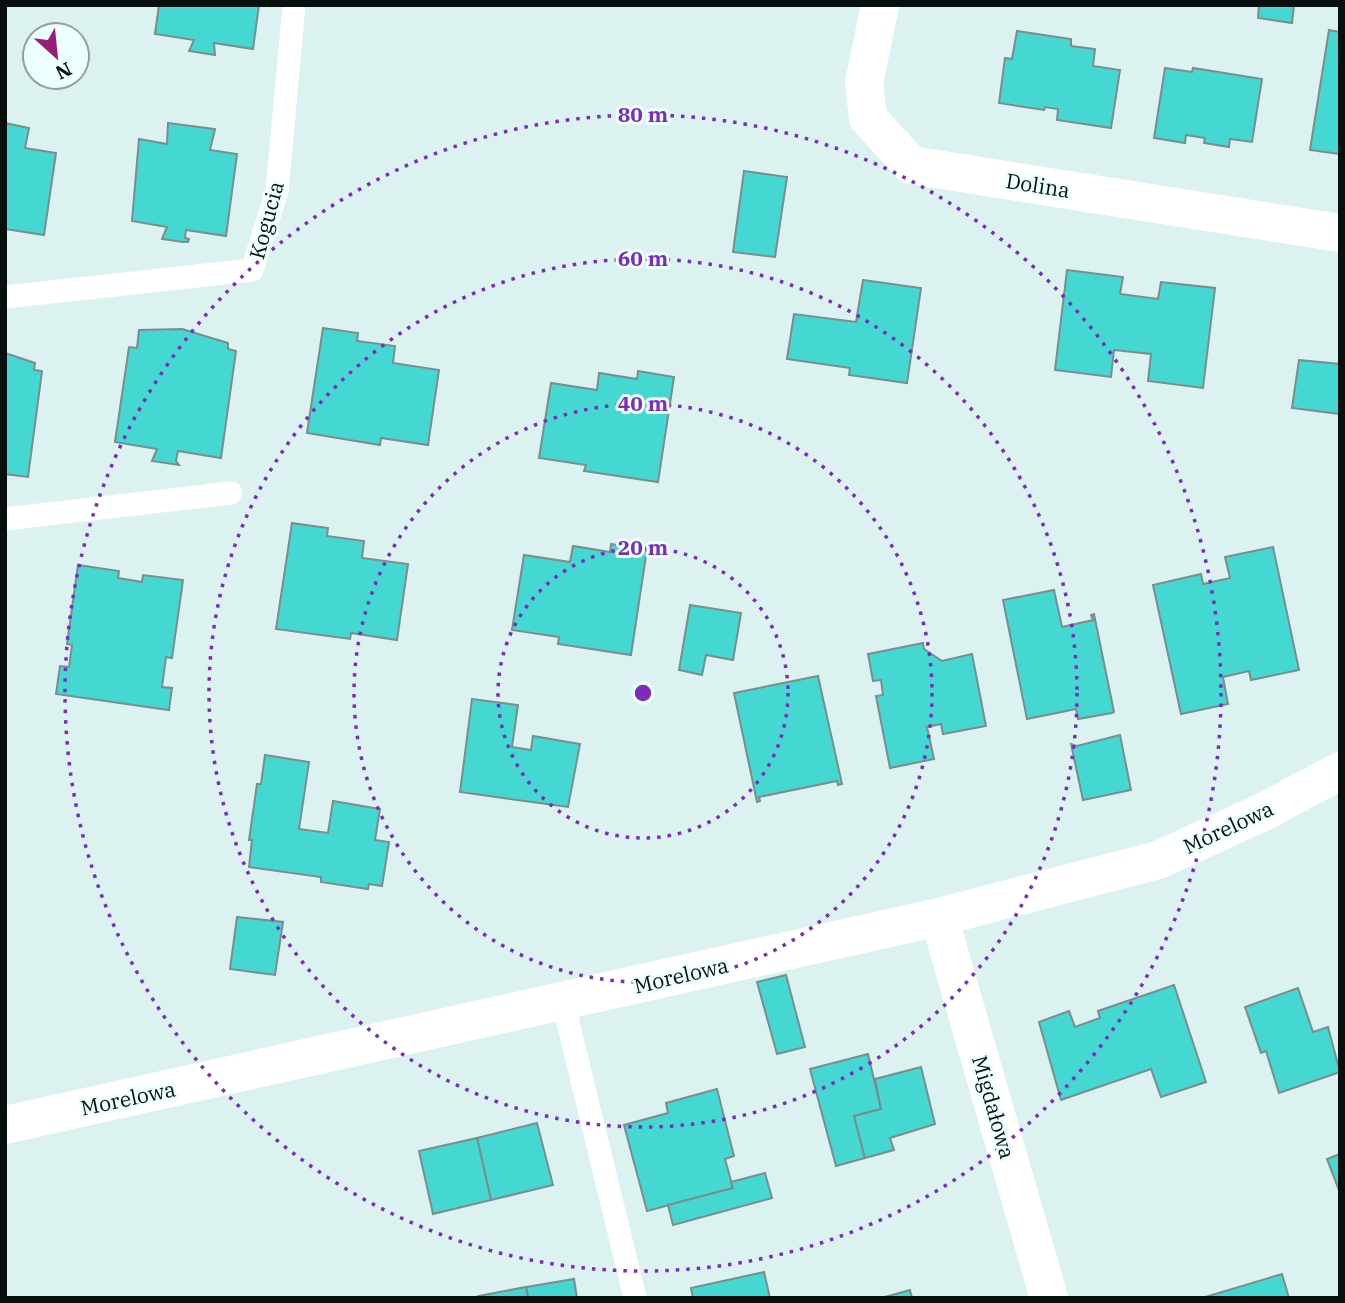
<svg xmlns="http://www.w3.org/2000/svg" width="1345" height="1303" font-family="'IBM Plex Serif',serif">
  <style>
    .building { fill: #45d8d3; stroke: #798e8d; stroke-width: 2 }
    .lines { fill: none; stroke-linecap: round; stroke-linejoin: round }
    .lane { stroke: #fff; stroke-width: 23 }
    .street { stroke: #fff; stroke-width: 38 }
    .ring { fill: none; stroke: #7b2cbf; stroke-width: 3.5; stroke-dasharray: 3.5 7 }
    .labels { text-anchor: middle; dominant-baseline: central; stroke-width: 6; stroke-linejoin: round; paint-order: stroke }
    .street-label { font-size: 21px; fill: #08100f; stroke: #ecfffd }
    .centre { fill: #7b2cbf; stroke: #ecfffd; stroke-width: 3.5 }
    .ring-label { font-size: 21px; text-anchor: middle; font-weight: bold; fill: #7b2cbf; stroke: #ecfffd; stroke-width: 6; stroke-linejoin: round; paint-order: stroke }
  </style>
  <rect width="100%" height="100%" fill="#dbf2f1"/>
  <g class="building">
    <path d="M159,5H259L253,49L214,43L215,55L189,51L194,40L155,34Z"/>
    <path d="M1259,5H1294L1292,23L1258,18Z"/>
    <path d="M1329,30L1340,32V154L1310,150Z"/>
    <path d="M1017,31L1071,39V46L1095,49L1093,66L1120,70L1111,128L1057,120L1058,109L1045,107L1044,110L999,103L1005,58L1012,59Z"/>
    <path d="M1165,68L1192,72L1193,68L1262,79L1252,142L1230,139L1229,147L1204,143L1205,138L1186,135L1185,143L1154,138Z"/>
    <path d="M5,123L29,128L25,148L56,153L44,235L5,229Z"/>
    <path d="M168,123L215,129L210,150L237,154L226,236L186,230L185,238L189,239L188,242H183L162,239L167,227L132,221L139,139L167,144Z"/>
    <path d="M744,171L787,177L775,257L733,252Z"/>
    <path d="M1067,270L1123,277L1120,294L1158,299L1161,282L1215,288L1203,388L1148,381L1151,354L1114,350L1111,377L1055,370Z"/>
    <path d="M863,280L921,288L907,383L849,375L850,368L787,359L794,314L856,322Z"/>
    <path d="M323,328L358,333L357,341L395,346L393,363L439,370L428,445L381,438L380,445L307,433Z"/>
    <path d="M182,329L228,343V349L236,351L221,458L178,451L176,461L179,465L152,461L157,449L115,442L129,347L137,348L139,330Z"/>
    <path d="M5,353L35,363L34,370L42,371L28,477L5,474Z"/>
    <path d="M1299,360L1340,364V414L1292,408Z"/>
    <path d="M638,371L674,377L658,482L584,471L586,465L539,458L551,383L597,390L599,373L637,379Z"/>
    <path d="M292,523L328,528L327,536L364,541L362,558L408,564L397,640L351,633L350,639L276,629Z"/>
    <path d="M611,544L647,549L631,655L558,644L559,637L512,630L524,555L570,562L573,546L610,552Z"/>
    <path d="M1273,547L1299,670L1251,680L1249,671L1223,677L1228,704L1181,714L1153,585L1201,574L1203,584L1230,578L1225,557Z"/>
    <path d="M78,565L119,571L118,578L142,582L143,575L183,580L172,658L166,657L162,687L172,688L169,710L56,694L60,666L69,667L72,645L67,644Z"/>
    <path d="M1054,590L1062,627L1093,620L1091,615L1094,614L1114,712L1112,713L1078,719L1076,709L1027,719L1003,600Z"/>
    <path d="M690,605L741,613L733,660L706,655L702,675L679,670Z"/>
    <path d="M923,643L924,649L942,661L972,654L986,726L943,734L941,724L927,727L934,759L890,768L876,696L883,695L881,680L873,681L868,654Z"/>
    <path d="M818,676L842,784L838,785L837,781L759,797L760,801L757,802L734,693Z"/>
    <path d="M472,699L518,705L512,747L531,750L533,736L580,744L568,807L460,792Z"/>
    <path d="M1120,735L1131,790L1083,800L1071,744L1077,746Z"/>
    <path d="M265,755L309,762L299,829L328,833L333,801L380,809L375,840L389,842L382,886L369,884L368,889L321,882V877L249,867L252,840H249L257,784H261Z"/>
    <path d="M237,917L283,922L275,975L230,969Z"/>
    <path d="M786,975L805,1047L777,1054L757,982Z"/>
    <path d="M1174,985L1206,1082L1161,1097L1151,1069L1061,1100L1039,1022L1069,1011L1075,1027L1100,1018L1098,1011Z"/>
    <path d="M1298,988L1313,1032L1328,1027L1340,1072L1279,1093L1266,1051L1261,1053L1245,1007Z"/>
    <path d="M868,1054L881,1109L854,1116L865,1158L836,1166L810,1069Z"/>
    <path d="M921,1067L935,1124L890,1138L894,1150L865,1158L854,1116L881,1109L875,1079Z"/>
    <path d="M717,1089L734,1156L725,1159L733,1188L647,1211L624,1125L668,1113L666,1103Z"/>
    <path d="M537,1123L553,1185L491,1200L477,1138Z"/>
    <path d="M477,1138L491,1200L433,1214L419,1151Z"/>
    <path d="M1340,1154V1193L1327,1159Z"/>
    <path d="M765,1173L772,1198L673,1225L668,1205L733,1188L731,1182Z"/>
    <path d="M764,1272L770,1298H693L691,1288Z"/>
    <path d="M1282,1274L1289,1298H1202Z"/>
    <path d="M574,1279L577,1298H528L526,1287Z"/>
    <path d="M526,1287L528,1298H478V1296Z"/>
    <path d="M910,1290L912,1298H881Z"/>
  </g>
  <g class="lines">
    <g class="lane">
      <path d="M5,297L252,270L277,191L294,5"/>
      <path d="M5,519L231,493"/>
      <path d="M563,1002L635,1298"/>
    </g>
    <g class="street">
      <path d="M880,5L864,83L868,118L911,165L1340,233"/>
      <path d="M939,917L1049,1298"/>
      <path d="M5,1125L939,917L1158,860L1265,811L1340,771"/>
    </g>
  </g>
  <g class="ring">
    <circle cx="643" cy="693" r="145"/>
    <circle cx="643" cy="693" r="289"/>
    <circle cx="643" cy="693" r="434"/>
    <circle cx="643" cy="693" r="578"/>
  </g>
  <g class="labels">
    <g class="street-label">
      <text transform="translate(1038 185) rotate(9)">Dolina</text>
      <text transform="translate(266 220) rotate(-75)">Kogucia</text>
      <text transform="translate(1228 827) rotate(-25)">Morelowa</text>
      <text transform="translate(681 975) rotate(-13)">Morelowa</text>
      <text transform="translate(128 1098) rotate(-12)">Morelowa</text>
      <text transform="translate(994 1107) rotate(74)">Migdałowa</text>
    </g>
  </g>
  <circle cx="643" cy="693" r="10" class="centre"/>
  <g class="ring-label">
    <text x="643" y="122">80 m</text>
    <text x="643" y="266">60 m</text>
    <text x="643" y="411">40 m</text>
    <text x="643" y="555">20 m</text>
  </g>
  <rect width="1345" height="1303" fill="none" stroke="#08100f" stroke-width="14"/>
  <g transform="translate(56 56) rotate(153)"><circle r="33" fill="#ecfffd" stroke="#919f9e" stroke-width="2"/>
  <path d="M0-5L12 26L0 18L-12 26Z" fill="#961f7b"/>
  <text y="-10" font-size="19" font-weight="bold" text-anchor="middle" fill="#08100f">N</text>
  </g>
</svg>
